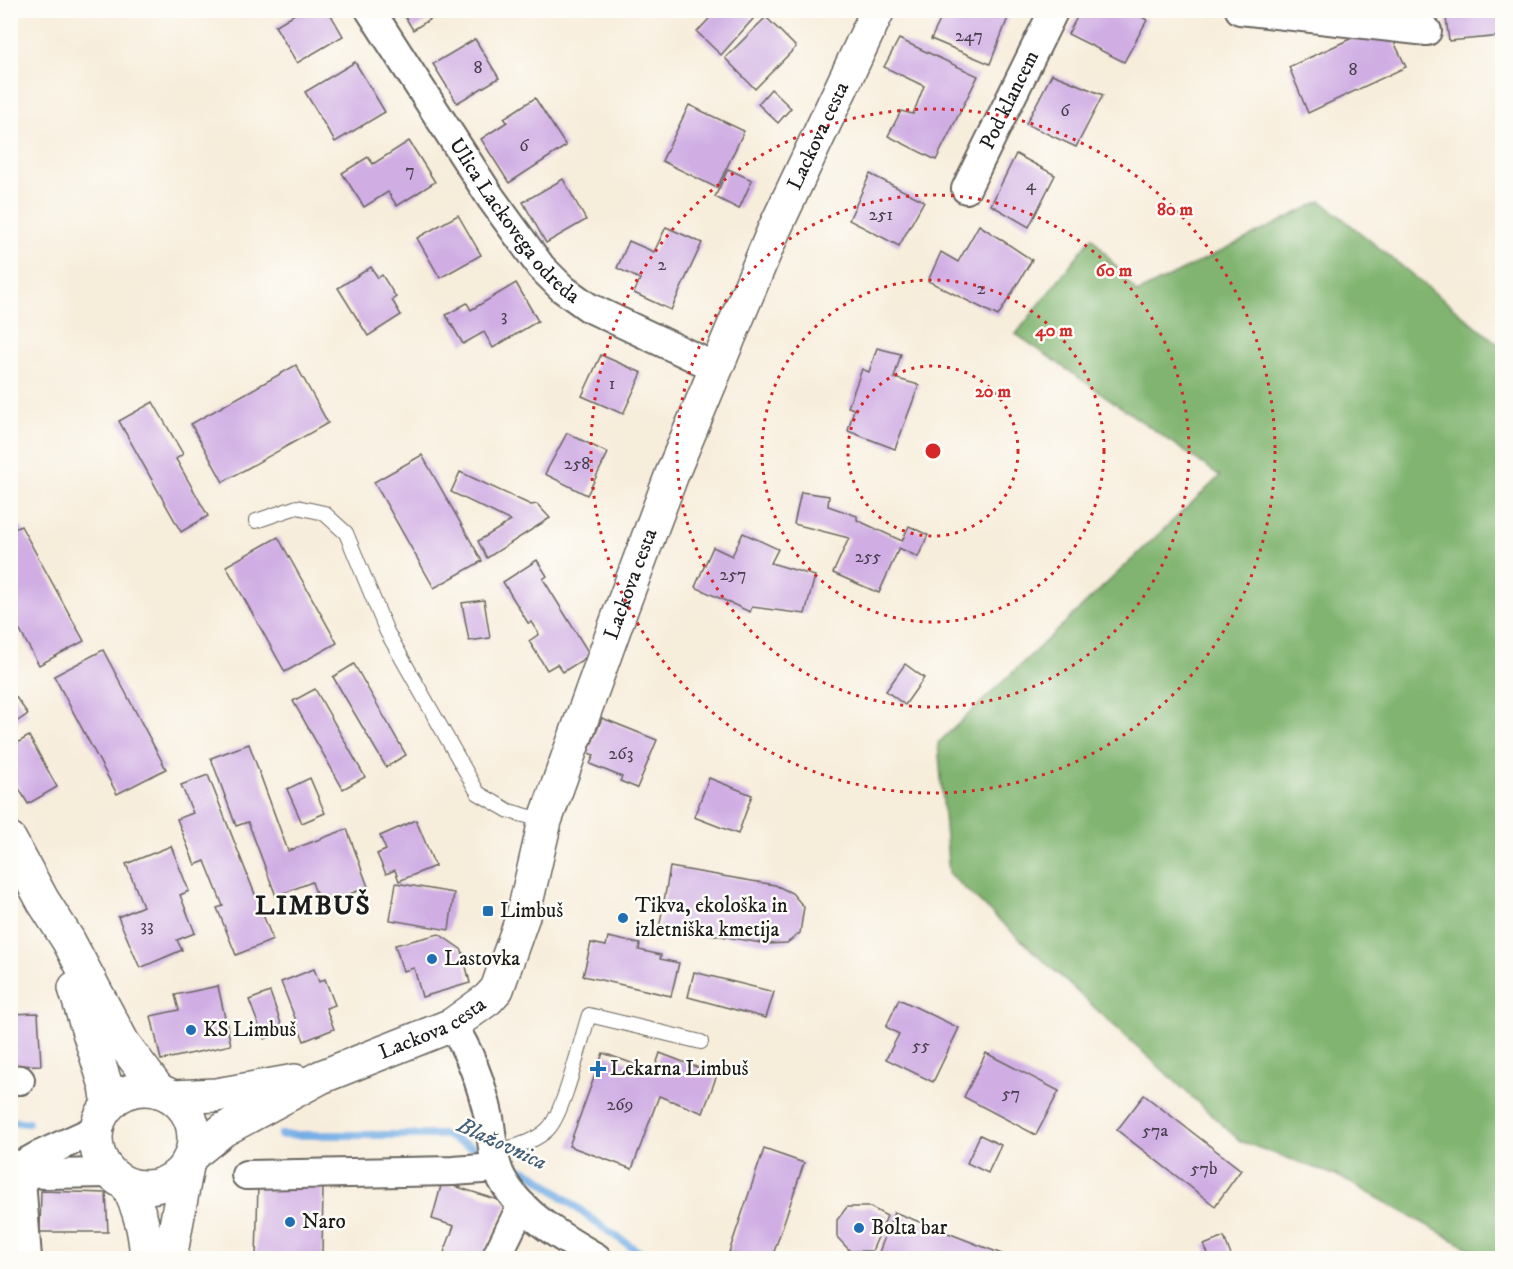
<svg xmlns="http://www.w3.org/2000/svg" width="1513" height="1269" font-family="'IM FELL DW Pica',serif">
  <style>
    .forest { fill: #80b46f; stroke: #4e6846; stroke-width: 1.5 }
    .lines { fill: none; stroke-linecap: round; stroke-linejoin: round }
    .stream { stroke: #75aee5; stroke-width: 8 }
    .building { fill: #d0aee4 }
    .service-casing { stroke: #69655f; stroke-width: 16 }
    .minor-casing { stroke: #69655f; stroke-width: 32 }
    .tertiary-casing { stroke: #69655f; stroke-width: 36 }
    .secondary-casing { stroke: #69655f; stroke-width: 36 }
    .service { stroke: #fff; stroke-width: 14 }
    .minor { stroke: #fff; stroke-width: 28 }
    .tertiary { stroke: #fff; stroke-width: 33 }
    .secondary { stroke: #fff; stroke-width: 33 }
    .ring { fill: none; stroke: #d62828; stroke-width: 3; stroke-dasharray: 3 6 }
    .poi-dot { fill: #1f6fb2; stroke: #fdfcf7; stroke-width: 2 }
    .labels { text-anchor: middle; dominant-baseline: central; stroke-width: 5; stroke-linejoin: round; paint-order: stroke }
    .number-label { font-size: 18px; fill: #49404e }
    .street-label { font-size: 21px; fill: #1c1c1c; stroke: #fdfcf7 }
    .poi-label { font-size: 21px; fill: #1c1c1c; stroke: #fdfcf7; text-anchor: start }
    .water-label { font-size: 22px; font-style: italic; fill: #445e76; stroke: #fdfcf7 }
    .district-label { font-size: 27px; font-weight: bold; letter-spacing: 1.5px; fill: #1c1c1c; stroke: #fdfcf7 }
    .centre { fill: #d62828; stroke: #fdfcf7; stroke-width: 3 }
    .ring-label { font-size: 18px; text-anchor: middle; font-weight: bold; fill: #d62828; stroke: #fdfcf7; stroke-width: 5; stroke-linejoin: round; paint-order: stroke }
  </style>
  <rect width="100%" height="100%" fill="#fdfcf7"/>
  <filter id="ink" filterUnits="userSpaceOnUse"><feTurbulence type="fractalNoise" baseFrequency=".0167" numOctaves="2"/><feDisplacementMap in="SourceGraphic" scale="12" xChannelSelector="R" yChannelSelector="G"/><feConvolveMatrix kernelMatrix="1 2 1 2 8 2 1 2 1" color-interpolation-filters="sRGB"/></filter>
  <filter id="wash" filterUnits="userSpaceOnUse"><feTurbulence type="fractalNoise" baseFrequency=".008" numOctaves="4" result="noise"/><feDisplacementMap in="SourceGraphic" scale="24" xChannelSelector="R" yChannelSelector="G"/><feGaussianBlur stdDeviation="1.35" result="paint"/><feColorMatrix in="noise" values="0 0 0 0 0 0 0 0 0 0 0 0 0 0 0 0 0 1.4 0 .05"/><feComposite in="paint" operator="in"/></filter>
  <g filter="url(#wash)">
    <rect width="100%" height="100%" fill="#f7eddb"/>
    <path class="forest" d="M1321,201L1502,347V1258H1486L1340,1177L1240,1141L949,874L938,743L1220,476L1016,334L1092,237L1137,293Z"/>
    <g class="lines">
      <g class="stream">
        <path d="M10,1121L28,1123"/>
        <path d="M281,1135H445L487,1154"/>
        <path d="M502,1161L534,1175L598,1224L648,1258"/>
      </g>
    </g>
    <g id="blocks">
      <g class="building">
        <path d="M301,10H328L343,36L297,63L275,26Z"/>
        <path d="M401,10H445L413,30Z"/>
        <path d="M717,10H743L753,19L721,55L697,32Z"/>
        <path d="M945,10H1011L990,64L931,39Z"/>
        <path d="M1081,10H1130L1147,20L1124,62L1068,34Z"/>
        <path d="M1445,10H1502V36L1449,41Z"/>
        <path d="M766,17L796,47L755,89L725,58Z"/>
        <path d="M1385,23L1406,67L1308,113L1289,67Z"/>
        <path d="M475,39L499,78L457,103L433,64Z"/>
        <path d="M899,39L978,76L936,160L888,136L901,111L913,114L924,86L884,67Z"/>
        <path d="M355,62L385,112L335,142L305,92Z"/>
        <path d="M1052,74L1103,95L1076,147L1026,124Z"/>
        <path d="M771,89L791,108L778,123L758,104Z"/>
        <path d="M535,98L566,146L509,183L481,139L507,122L504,118Z"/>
        <path d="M689,105L744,131L717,188L662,161Z"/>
        <path d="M409,141L435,182L397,206L388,192L364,207L342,173L368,157L373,164Z"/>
        <path d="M1016,154L1055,175L1029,227L991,205Z"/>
        <path d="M728,169L752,180L739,209L715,197Z"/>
        <path d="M870,174L924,201L899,246L849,220Z"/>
        <path d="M563,179L586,220L546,243L523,202Z"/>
        <path d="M458,215L481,255L440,278L417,238Z"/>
        <path d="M979,225L1032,260L998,316L928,281L941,252L958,262Z"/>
        <path d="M666,227L702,243L671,310L634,293L640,279L617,268L629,241L654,252Z"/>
        <path d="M371,267L378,278L382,275L396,297L392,300L401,315L368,336L338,288Z"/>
        <path d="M516,283L538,321L493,348L484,332L463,344L446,315L467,303L471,310Z"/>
        <path d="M877,348L901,354L894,378L919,385L895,449L848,431L854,409L848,407L862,369L869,372Z"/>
        <path d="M601,355L642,373L623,414L582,396Z"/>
        <path d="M296,365L328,423L223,482L191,424Z"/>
        <path d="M153,402L183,454L176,459L208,516L181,532L119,421Z"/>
        <path d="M567,433L608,453L587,495L545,474Z"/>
        <path d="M422,455L482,561L434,588L374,482Z"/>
        <path d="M460,472L531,505L537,504L550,518L487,558L478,541L511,521L451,492Z"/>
        <path d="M801,492L829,496L828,506L857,516V520L902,541L909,526L928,535L918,557L899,548L879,593L833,573L849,538L794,524Z"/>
        <path d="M21,526L84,641L39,665L10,613V531Z"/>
        <path d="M743,533L778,549L771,563L815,576L805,614L752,607L750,612L695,587L713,547L732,556Z"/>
        <path d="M278,537L337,643L285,672L226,566Z"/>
        <path d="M537,560L547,576L543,579L590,655L563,672L557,664L547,670L529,641L539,634L531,622L528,623L503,582Z"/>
        <path d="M484,600L490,638L469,641L462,603Z"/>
        <path d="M103,650L166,769L117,794L54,676Z"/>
        <path d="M354,664L406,755L386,767L333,677Z"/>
        <path d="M905,664L924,678L905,705L886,691Z"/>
        <path d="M10,689L28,714L10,726Z"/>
        <path d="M315,689L365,777L343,789L293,701Z"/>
        <path d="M602,718L657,740L637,788L620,781L622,777L590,764L594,755L588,753Z"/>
        <path d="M29,736L57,787L28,804L10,773V747Z"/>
        <path d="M249,744L288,851L347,829L368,887L320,905L312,882L276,896L248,822L236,826L211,758Z"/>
        <path d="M208,775L273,940L236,955L217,908L223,906L205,861L195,865L177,819L193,813L181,785Z"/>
        <path d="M310,778L325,813L302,823L287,789Z"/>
        <path d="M709,778L752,795L738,834L694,817Z"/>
        <path d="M416,820L435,866L399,881L395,870L386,874L377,854L386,850L380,836Z"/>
        <path d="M171,846L189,891L180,895L195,933L177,940L182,950L140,968L118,917L143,906L126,864Z"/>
        <path d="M670,867L775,885L792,893L804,907L800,933L787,943L767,944L686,930V933L659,929Z"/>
        <path d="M396,883L454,893L449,930L390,920Z"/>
        <path d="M439,934L462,950L470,983L422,997L414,968L403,971L395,945Z"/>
        <path d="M608,937L640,944L639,950L661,955L660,959L679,963L671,996L583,976L591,943L606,946Z"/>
        <path d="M314,969L319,982L325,979L335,1005L326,1008L334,1029L304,1041L281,982Z"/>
        <path d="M694,972L774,992L766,1018L688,997Z"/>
        <path d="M218,986L231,1045L161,1060L151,1016L179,1010L175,995Z"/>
        <path d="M270,992L284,1032L264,1039L249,1000Z"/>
        <path d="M899,999L959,1028L933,1082L886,1059L899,1034L886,1027Z"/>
        <path d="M38,1013L41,1065L10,1066V1014Z"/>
        <path d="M603,1053L654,1071L660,1053L717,1075L703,1113L659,1096L632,1169L569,1146Z"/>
        <path d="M986,1053L1059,1091L1036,1135L964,1097Z"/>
        <path d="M1144,1095L1241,1170L1215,1206L1117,1130Z"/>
        <path d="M980,1135L1001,1145L988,1173L967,1163Z"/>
        <path d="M764,1149L804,1163L772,1258H748L729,1252Z"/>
        <path d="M442,1182L507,1203L481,1258H442L454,1226L432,1219Z"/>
        <path d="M323,1184L322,1258H256L258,1185Z"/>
        <path d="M41,1191L106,1193L108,1232H40Z"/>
        <path d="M847,1207H870L887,1216L872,1251H850L837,1237V1220Z"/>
        <path d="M894,1212L1012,1258H887L878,1255Z"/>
        <path d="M1224,1237L1232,1258H1210L1204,1245Z"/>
      </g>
    </g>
  </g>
  <g filter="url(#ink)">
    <use href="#blocks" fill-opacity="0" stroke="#69655f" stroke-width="1.5"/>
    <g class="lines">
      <g class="service-casing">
        <g id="service">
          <path d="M256,521L297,507L324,513L346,533L387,632L478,793L509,811L545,821"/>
          <path d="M493,1153C512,1147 534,1143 548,1129C564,1113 581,1039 589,1015L701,1042"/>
        </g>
      </g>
      <g class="minor-casing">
        <g id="minor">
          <path id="s1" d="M370,10L491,198L541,267L563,289L588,307L715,367"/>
          <path d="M1240,10L1427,31"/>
          <path id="s2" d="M966,189L1054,10"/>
          <path d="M452,1025C470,1052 482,1086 489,1118C493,1141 492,1164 505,1184C526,1218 565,1239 597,1258"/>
          <path d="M10,1079L20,1080"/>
          <path d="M10,1163L20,1166L38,1156L95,1130"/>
          <path d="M246,1175L453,1171L497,1168"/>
          <path d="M27,1258L20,1166L43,1174L112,1173"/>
          <path d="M496,1258L522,1205"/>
        </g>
      </g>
      <g class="tertiary-casing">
        <g id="tertiary">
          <path d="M173,1097L216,1095L295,1081"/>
          <path id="s3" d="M192,1155L223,1130L321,1077L452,1025L488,999L497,989L523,916L545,821L621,610L672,474L774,230L878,10"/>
        </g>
      </g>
      <g class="secondary-casing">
        <g id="secondary">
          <path d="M10,840L43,901L68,940L123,1043L159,1091"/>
          <path d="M75,988L106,1086L109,1105"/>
          <circle cx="145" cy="1138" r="49"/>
          <path d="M127,1184C140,1211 145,1229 147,1258"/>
          <path d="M170,1258L187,1166"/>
        </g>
      </g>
      <use href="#service" class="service"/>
      <use href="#minor" class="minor"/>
      <use href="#tertiary" class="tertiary"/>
      <use href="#secondary" class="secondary"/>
    </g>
  </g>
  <g class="ring">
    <circle cx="933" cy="451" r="85"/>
    <circle cx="933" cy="451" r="171"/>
    <circle cx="933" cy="451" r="256"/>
    <circle cx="933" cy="451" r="342"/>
  </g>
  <g class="poi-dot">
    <rect x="482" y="905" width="12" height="12" rx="3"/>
    <circle cx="623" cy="918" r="6"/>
    <circle cx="432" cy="959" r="6"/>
    <circle cx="191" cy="1030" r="6"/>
    <path d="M595 1060h6v6h6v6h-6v6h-6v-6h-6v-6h6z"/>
    <circle cx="290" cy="1222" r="6"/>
    <circle cx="859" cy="1228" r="6"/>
  </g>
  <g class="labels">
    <g class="number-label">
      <text x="969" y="36">247</text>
      <text x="478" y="68">8</text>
      <text x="1353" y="70">8</text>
      <text x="1065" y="111">6</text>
      <text x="524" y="146">6</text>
      <text x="410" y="171">7</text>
      <text x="1031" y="185">4</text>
      <text x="881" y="215">251</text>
      <text x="662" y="265">2</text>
      <text x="981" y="289">2</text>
      <text x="504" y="316">3</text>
      <text x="612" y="384">1</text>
      <text x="577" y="464">258</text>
      <text x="868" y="557">255</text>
      <text x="733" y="575">257</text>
      <text x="621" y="754">263</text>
      <text x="147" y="926">33</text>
      <text x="921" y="1046">55</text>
      <text x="1011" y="1094">57</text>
      <text x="620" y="1105">269</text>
      <text x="1155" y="1131">57a</text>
      <text x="1204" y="1169">57b</text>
    </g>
    <g class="street-label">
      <text stroke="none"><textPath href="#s2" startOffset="99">Pod klancem</textPath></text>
      <text stroke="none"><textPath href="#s3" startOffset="1263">Lackova cesta</textPath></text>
      <text stroke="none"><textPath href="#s1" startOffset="256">Ulica Lackovega odreda</textPath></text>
      <text stroke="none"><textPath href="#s3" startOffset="777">Lackova cesta</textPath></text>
      <text stroke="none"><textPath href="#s3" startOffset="273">Lackova cesta</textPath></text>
    </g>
    <g class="poi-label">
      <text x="635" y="906">Tikva, ekološka in<tspan x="635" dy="24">izletniška kmetija</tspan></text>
      <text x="500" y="911">Limbuš</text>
      <text x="444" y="959">Lastovka</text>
      <text x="203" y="1030">KS Limbuš</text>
      <text x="610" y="1069">Lekarna Limbuš</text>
      <text x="302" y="1222">Naro</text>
      <text x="871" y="1228">Bolta bar</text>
    </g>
    <g class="water-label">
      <text transform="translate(502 1144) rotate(25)">Blažovnica</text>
    </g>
    <g class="district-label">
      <text x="313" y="906">LIMBUŠ</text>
    </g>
  </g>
  <circle cx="933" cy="451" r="9" class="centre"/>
  <g class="ring-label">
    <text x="1175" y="215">80 m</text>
    <text x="1114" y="276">60 m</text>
    <text x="1054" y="336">40 m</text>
    <text x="993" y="397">20 m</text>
  </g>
  <rect width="1513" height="1269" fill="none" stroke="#fdfcf7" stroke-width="36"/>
</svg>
